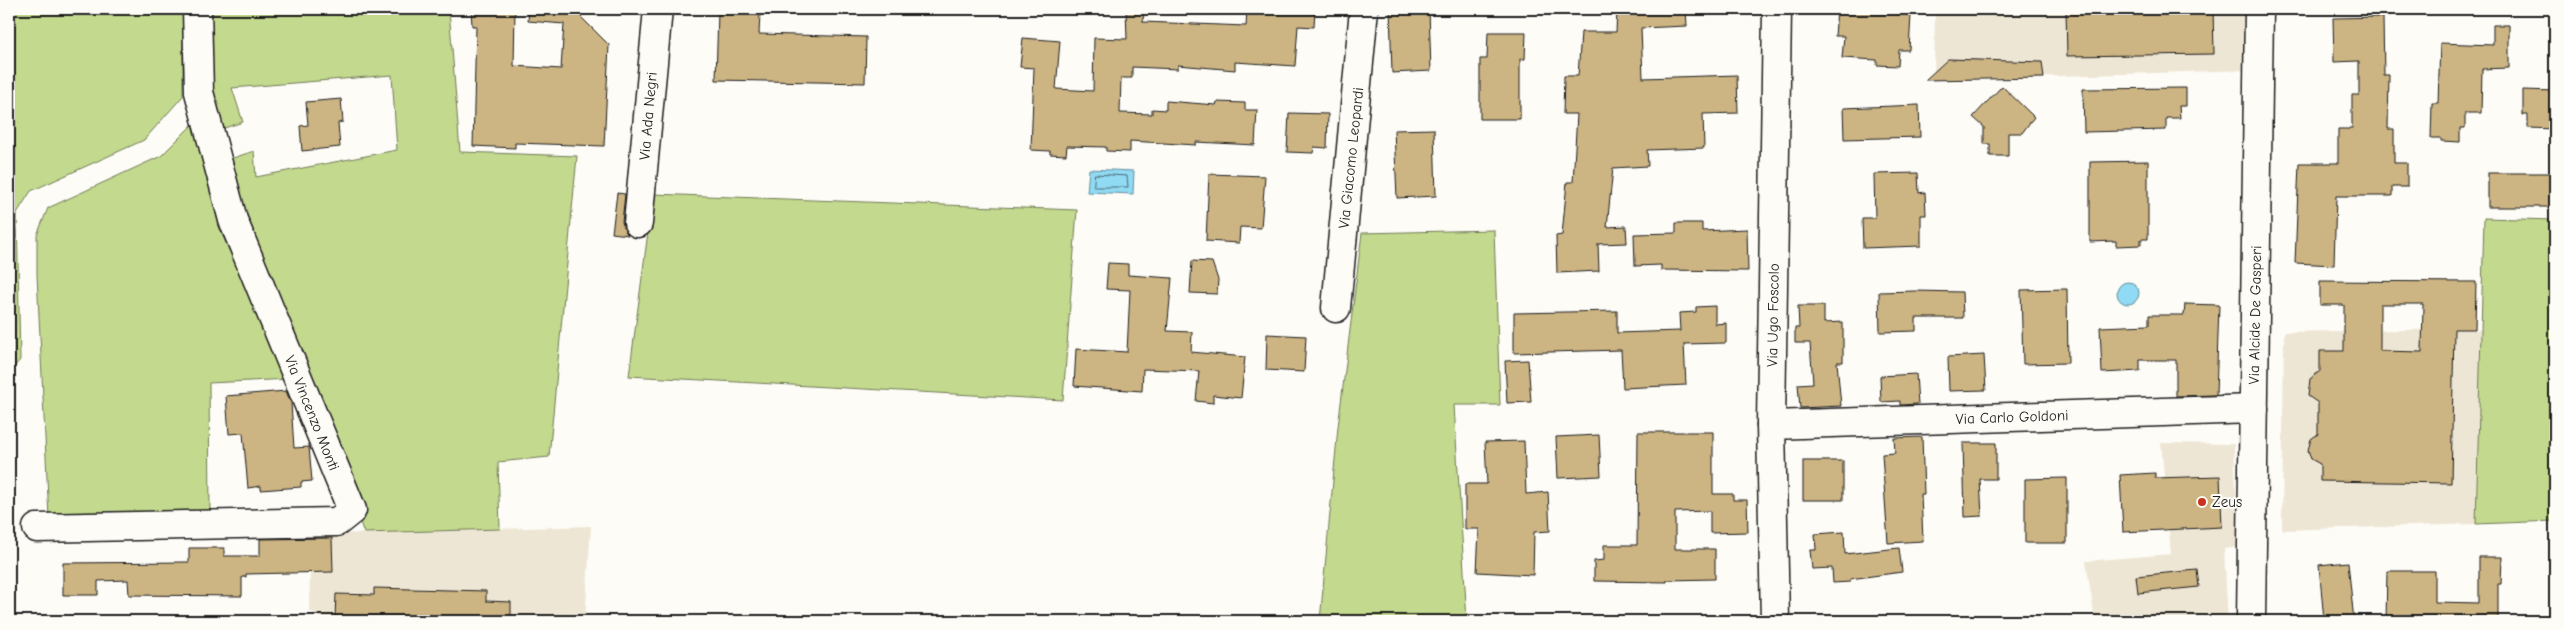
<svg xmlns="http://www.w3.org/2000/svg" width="2564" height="630" font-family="'Comic Neue',sans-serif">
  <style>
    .built { fill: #eee6d4 }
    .green { fill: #c3d98e; stroke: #707a55 }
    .water { fill: #91daf3; stroke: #628e9d }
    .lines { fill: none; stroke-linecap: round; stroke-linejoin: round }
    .shore { stroke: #4b6872; stroke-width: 1 }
    .building { fill: #ccb483; stroke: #1c1c1c; fill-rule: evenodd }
    .minor-casing { stroke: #1c1c1c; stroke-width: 31 }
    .major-casing { stroke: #1c1c1c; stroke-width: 31 }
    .minor { stroke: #fdfcf7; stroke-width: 28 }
    .major { stroke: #fdfcf7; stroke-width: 28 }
    .poi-dot { fill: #c8321e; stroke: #fdfcf7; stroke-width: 2 }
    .labels { text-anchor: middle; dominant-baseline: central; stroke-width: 4; stroke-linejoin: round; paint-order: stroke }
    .street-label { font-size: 15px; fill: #1c1c1c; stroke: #fdfcf7 }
    .poi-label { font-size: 15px; fill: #1c1c1c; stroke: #fdfcf7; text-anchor: start }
  </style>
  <rect width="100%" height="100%" fill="#fdfcf7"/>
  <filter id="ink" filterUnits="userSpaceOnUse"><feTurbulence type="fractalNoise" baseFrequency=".02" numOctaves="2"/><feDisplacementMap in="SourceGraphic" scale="10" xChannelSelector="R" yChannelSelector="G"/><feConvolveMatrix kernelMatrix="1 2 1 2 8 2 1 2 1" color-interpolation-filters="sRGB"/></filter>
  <g filter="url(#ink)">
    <g class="built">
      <path d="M1935,9H2249V70L1934,80Z"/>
      <path d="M2460,329L2481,330L2476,524L2282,530L2284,332Z"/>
      <path d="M2161,443L2234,444L2238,547L2224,549L2228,621H2095L2086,561L2171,554Z"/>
      <path d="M591,526L585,621H325L309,610L310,573L333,572L332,534Z"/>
    </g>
    <g class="green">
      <path d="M9,9H183V96L144,140L31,191L17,213L20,360L9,373Z"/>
      <path d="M208,9H449L460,152L577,156L549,457L498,462L500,529L364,533L224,161L254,151L256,177L397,150L392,75L232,88L243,122L221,129L209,87Z"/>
      <path d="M194,123L220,230L290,379L209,383L210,513L49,518L37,275V235L48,208L161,156Z"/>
      <path d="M653,194L1077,210L1063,400L629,376Z"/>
      <path d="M2484,218L2555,220V521L2476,524Z"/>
      <path d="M1494,230L1500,405H1454L1467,621H1320L1338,427L1362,233Z"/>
    </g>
    <g class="water">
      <path d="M1089,169L1134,171L1133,194L1087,192Z"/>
      <circle cx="2128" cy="293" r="11"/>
    </g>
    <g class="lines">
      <path class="shore" d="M1095,174L1127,176L1128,187H1094Z"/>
    </g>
    <g class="building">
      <path d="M471,9H515L514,66L561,69L564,24L528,21L529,9H573L609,45L604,146L515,143V148L473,146L476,26H472Z"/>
      <path d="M1126,9H1144L1143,22L1246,26L1247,9H1315L1314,27L1298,26L1295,66L1235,62V70L1178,65V69L1132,67V78H1121L1120,113L1152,114V109L1166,110V101L1216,105L1217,102L1245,103V110H1257L1255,145L1196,142V145L1130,141V152L1106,151V147L1067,146L1066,155L1050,154V151L1031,150L1034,68L1020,67L1023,38L1060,41L1056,89L1093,91L1094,38L1127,39Z"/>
      <path d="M1390,9H1429L1431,71L1392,73Z"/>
      <path d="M1617,9H1686L1687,26L1641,28L1643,78L1737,75L1738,113L1703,114L1704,148L1647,150L1648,166L1613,168L1607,227L1626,226L1627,243L1598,244L1599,271L1557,273L1556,236L1562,235L1567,182H1573L1577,114H1563L1564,76H1578L1581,32H1616Z"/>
      <path d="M1837,9H1892V14L1911,15L1909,50H1899L1898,66L1877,65V60L1842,58L1844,36H1835Z"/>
      <path d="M2066,9H2213L2214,54L2067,56Z"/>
      <path d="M718,11L760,13L759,34L866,37L865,83L716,80Z"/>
      <path d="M2383,17L2384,75H2389L2388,129H2394V163H2407V187H2392V196H2336L2334,265L2295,263L2299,163H2338V129H2352V95H2359V61L2334,62L2333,18Z"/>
      <path d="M2493,25H2509V68L2482,69L2481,113H2465V128H2460V142L2441,141V138H2431L2432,103H2438L2440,43L2493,45Z"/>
      <path d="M1488,32H1526L1525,59H1520V119H1480V59H1487Z"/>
      <path d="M1948,59L2042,62L2044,78L1925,80Z"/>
      <path d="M2002,86L2034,117L2022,133H2008V156H1990V144H1984V127L1973,117Z"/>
      <path d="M2186,88V106H2179L2180,118H2166V130L2084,132L2083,89Z"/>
      <path d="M2523,90L2555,91V129L2528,128V115H2523Z"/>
      <path d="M341,99L343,122L338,123L340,147L302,151L300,126L308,125L306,102Z"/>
      <path d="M1919,105L1920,137L1844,139L1843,108Z"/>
      <path d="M1289,113L1328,114L1327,148L1314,147L1313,153L1287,152Z"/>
      <path d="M1434,129L1436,196L1397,198L1394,130Z"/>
      <path d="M2148,161V239H2141V245L2116,246V241L2090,242V162Z"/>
      <path d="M1918,173L1919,193L1925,192L1926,215H1921V246L1863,248L1862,218H1875L1874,174Z"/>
      <rect x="2488" y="173" width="67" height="34"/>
      <path d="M1209,174L1265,176L1261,228L1240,227L1239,243L1206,241Z"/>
      <path d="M617,193L625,194L622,222L628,235L612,233Z"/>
      <path d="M1676,223H1702V231L1747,229L1748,271L1661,270V265L1635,266L1634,234L1676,233Z"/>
      <path d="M1192,261L1212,262L1218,280L1217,294L1190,293Z"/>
      <path d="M1108,263L1128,264V275L1172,278L1167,331L1192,332L1191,352L1245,357L1241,398L1213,395V403L1196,401L1199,371L1143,369L1142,391L1074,386L1076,349L1127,352L1130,290L1106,289Z"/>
      <path d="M2320,281L2476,282L2475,329H2454L2451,483L2320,481V464L2311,459L2308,450L2311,439L2318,434V403L2308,396L2310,379L2320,371V351H2344V305H2320ZM2380,304H2423L2422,352L2380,351Z"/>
      <path d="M2067,289L2068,363L2023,364L2021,290Z"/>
      <path d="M1915,291L1962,292L1963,318H1916V331L1880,332L1879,292Z"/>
      <path d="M2185,304L2219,305L2216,395L2176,396V360H2140V371L2102,373L2100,327L2149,325V315H2184Z"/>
      <path d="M1715,306V324L1726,323V343L1684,344L1686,385L1623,388L1621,350L1514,353V313L1617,311V333L1680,331L1679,313L1696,312V307Z"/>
      <path d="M1798,306H1824V323L1843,322V362H1837L1841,406L1800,408L1798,384L1813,383L1810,343H1795V328H1799Z"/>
      <path d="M1267,334L1306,336L1304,372L1266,370Z"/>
      <path d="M1984,355L1986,390L1949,391L1948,357Z"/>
      <path d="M1528,360L1531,402L1507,403L1505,361Z"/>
      <path d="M1916,374L1918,404L1900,405V401L1881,402L1880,376Z"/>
      <path d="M286,391L291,403L294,448L309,447L312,481L301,482V487L261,490V486L248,488L243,433L229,434L226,396Z"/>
      <path d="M1638,432H1713V494H1733V500H1747L1748,532L1710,533V511L1675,512V549H1715V579L1667,580V582L1594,581V561L1604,560V545H1637Z"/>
      <path d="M1599,435L1601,476L1558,478L1556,437Z"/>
      <path d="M1922,437L1924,494H1921L1923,541L1888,543L1882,454L1895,453L1894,438Z"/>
      <path d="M1524,441L1526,494L1548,492L1550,531L1534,532L1533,575L1477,572L1479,529H1465V484H1487L1485,442Z"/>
      <path d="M1963,443H1996V479H1980L1982,516L1965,517Z"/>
      <rect x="1803" y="461" width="40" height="39"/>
      <path d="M2155,473V478L2220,476L2222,527L2123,532L2120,475Z"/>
      <path d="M2067,478V543H2025V479Z"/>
      <path d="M1844,532L1845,554L1899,548L1902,572L1850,579V582L1833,583L1832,568L1812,569L1810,550H1816L1815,534Z"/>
      <path d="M332,538L333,572L246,574V577H242V596L129,595L128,580L98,581V595H63V563L189,562V548H224V556H260V539Z"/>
      <path d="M2479,557H2502L2501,584H2498V621H2386L2387,571H2435V602L2479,603Z"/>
      <path d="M2348,562L2354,621H2324L2319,565Z"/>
      <path d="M2197,570L2199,587L2138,593L2136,576Z"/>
      <path d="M374,588L486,591V601L511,602V621L335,618L336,594L374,595Z"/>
    </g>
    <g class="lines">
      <g class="minor-casing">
        <g id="minor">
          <path d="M638,223L658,9"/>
          <path d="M1336,308L1364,9"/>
          <path d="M1771,425L2254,409"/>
          <path d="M37,528L337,522L352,510L233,220L199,92L197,9"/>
          <path d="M1775,621L1771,425L1777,9"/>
        </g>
      </g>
      <g class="major-casing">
        <path id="major" d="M2251,621L2259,9"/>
      </g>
      <use href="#minor" class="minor"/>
      <use href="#major" class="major"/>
    </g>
  </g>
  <circle class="poi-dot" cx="2202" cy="502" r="5"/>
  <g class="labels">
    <g class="street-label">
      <text transform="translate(648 116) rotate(-85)">Via Ada Negri</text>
      <text transform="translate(1351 158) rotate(-84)">Via Giacomo Leopardi</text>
      <text transform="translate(1773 315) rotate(-89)">Via Ugo Foscolo</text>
      <text transform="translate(2255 315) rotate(-89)">Via Alcide De Gasperi</text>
      <text transform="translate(312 413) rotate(68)">Via Vincenzo Monti</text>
      <text transform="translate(2012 417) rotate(-2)">Via Carlo Goldoni</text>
    </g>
    <g class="poi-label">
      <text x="2212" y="502">Zeus</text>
    </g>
  </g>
  <rect width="2564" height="630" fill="none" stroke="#fdfcf7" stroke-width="30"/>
  <rect x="15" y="15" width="2534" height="600" fill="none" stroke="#1c1c1c" stroke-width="2" filter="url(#ink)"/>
</svg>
